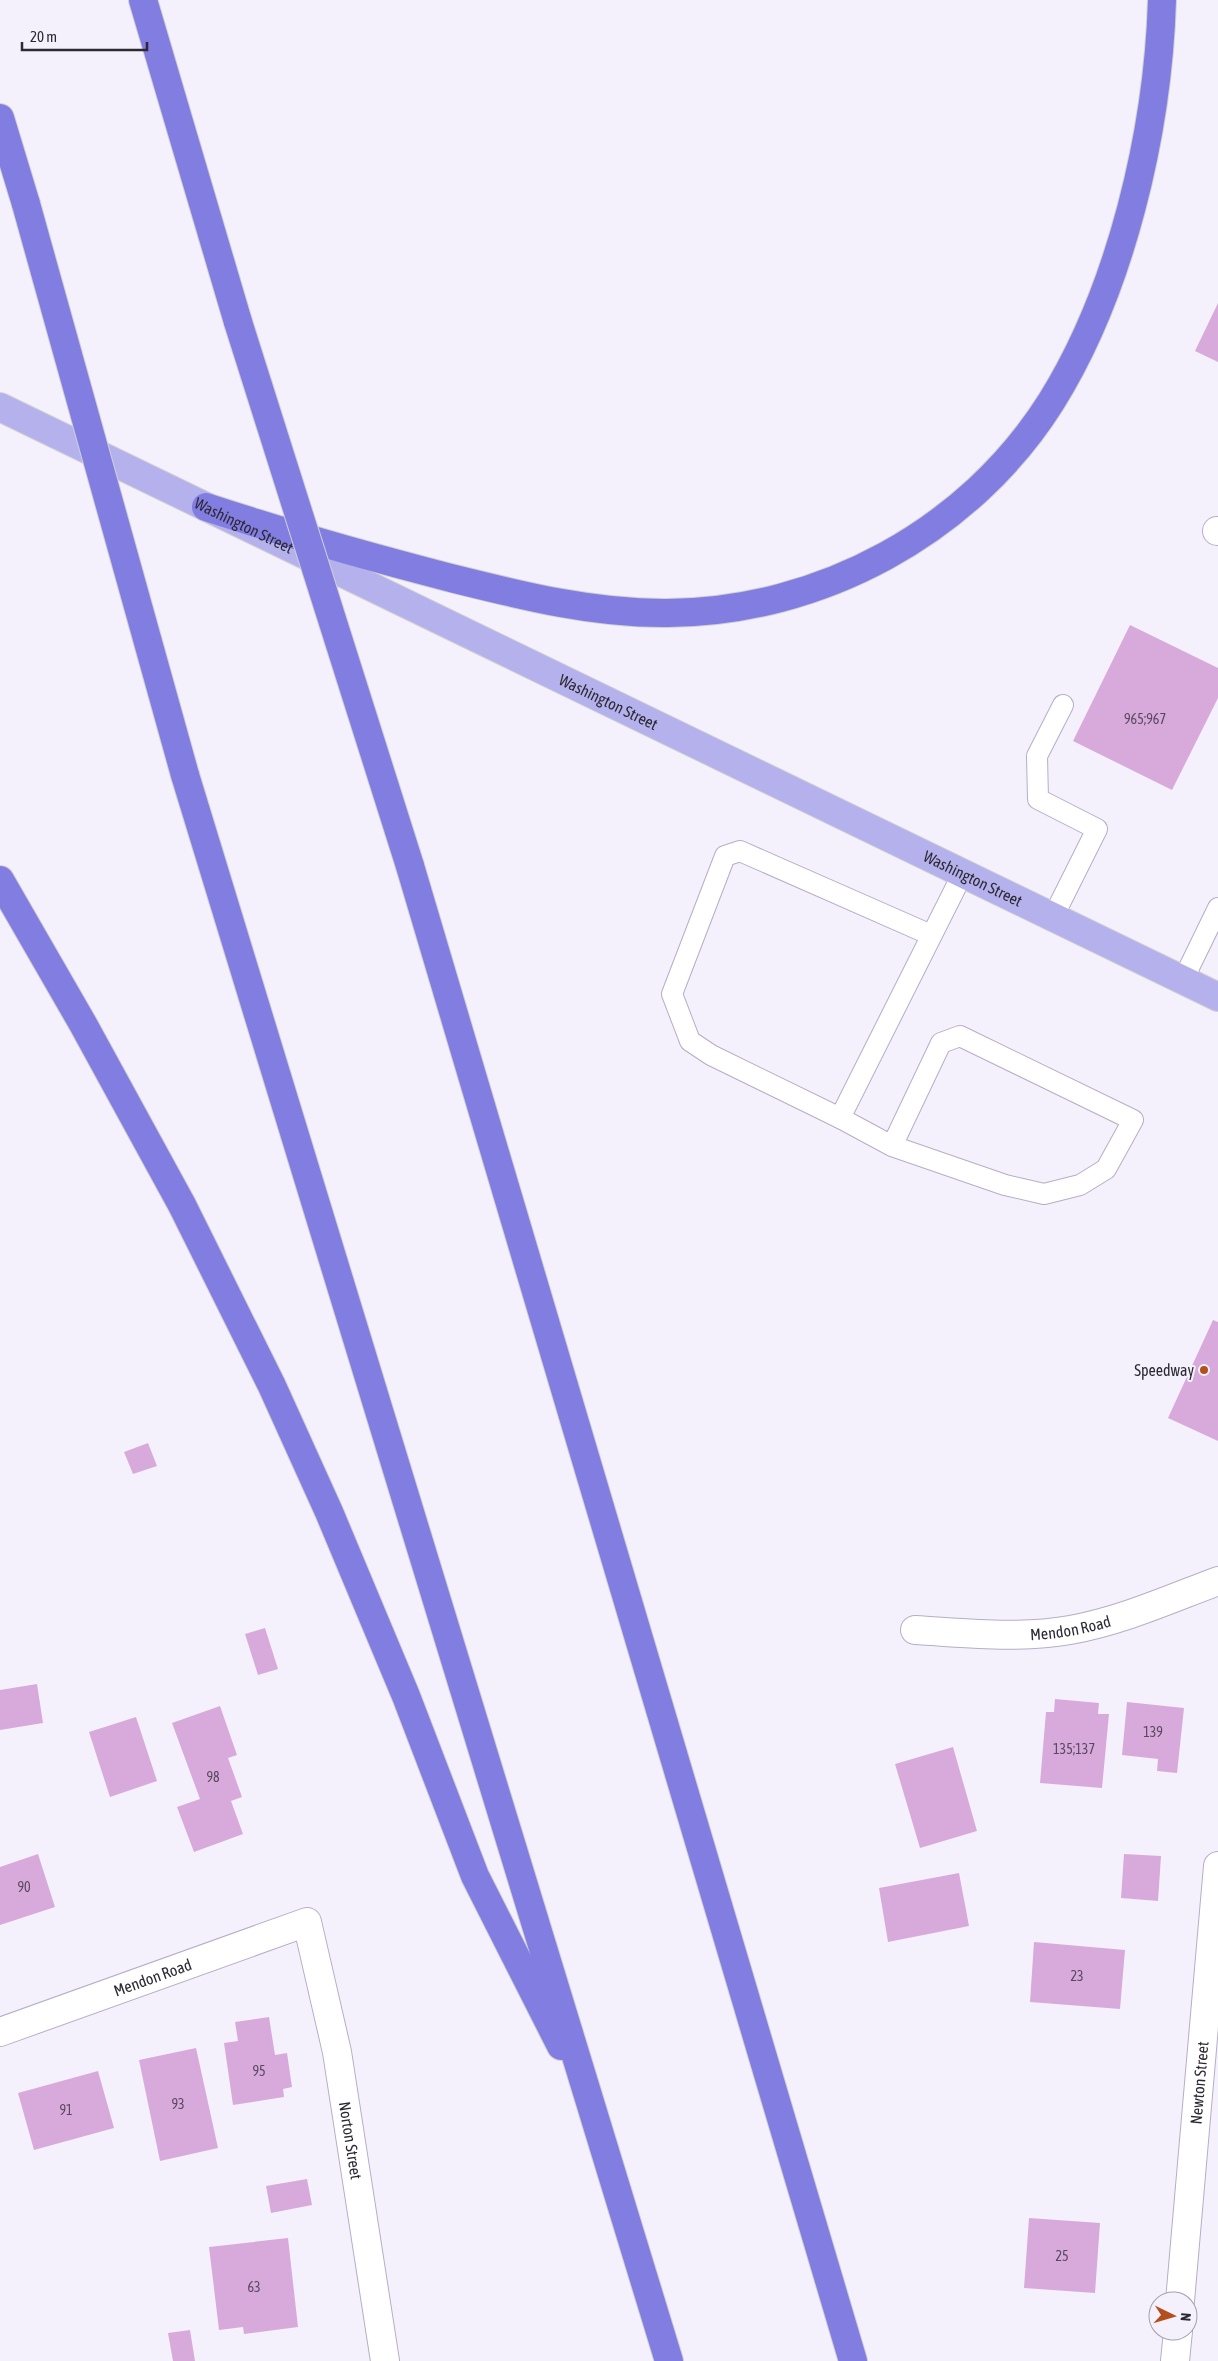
<svg xmlns="http://www.w3.org/2000/svg" width="1218" height="2361" font-family="'Asap Condensed',sans-serif">
  <style>
    .building { fill: #d8aadc }
    .lines { fill: none; stroke-linecap: round; stroke-linejoin: round }
    .lane-casing { stroke: #b7adc6; stroke-width: 22 }
    .street-casing { stroke: #b7adc6; stroke-width: 30 }
    .primary-casing { stroke: #d1d0d2; stroke-width: 30 }
    .highway-casing { stroke: #d1d0d2; stroke-width: 30 }
    .lane { stroke: #fff; stroke-width: 20 }
    .street { stroke: #fff; stroke-width: 28 }
    .primary { stroke: #b4b1ed; stroke-width: 28 }
    .highway { stroke: #827de1; stroke-width: 28 }
    .highway-bridge-casing { stroke: #d1d0d2; stroke-width: 30; stroke-linecap: butt }
    .highway-bridge { stroke: #827de1; stroke-width: 28 }
    .poi-dot { fill: #b34f1c; stroke: #f5f1fc; stroke-width: 2 }
    .labels { text-anchor: middle; dominant-baseline: central; stroke-width: 4; stroke-linejoin: round; paint-order: stroke }
    .number-label { font-size: 14px; fill: #58495d }
    .street-label { font-size: 16px; fill: #2d2933; stroke: #f5f1fc }
    .poi-label { font-size: 16px; fill: #2d2933; stroke: #f5f1fc; text-anchor: end }
  </style>
  <rect width="100%" height="100%" fill="#f5f1fc"/>
  <g class="building">
    <path d="M1218,303V362L1195,351Z"/>
    <path d="M1130,625L1218,668V698L1172,790L1073,741Z"/>
    <path d="M1213,1320L1218,1322V1441L1168,1418Z"/>
    <path d="M148,1443L157,1466L133,1474L124,1452Z"/>
    <path d="M265,1628L278,1669L258,1675L245,1634Z"/>
    <path d="M37,1684L43,1723L0,1730V1690Z"/>
    <path d="M1055,1699L1099,1703L1098,1714H1109L1102,1788L1040,1783L1046,1712H1054Z"/>
    <path d="M1127,1702L1184,1708L1177,1773L1157,1771L1158,1759L1122,1755Z"/>
    <path d="M220,1706L237,1755L228,1758L242,1797L231,1801L243,1834L194,1852L177,1807L200,1799L172,1723Z"/>
    <path d="M136,1717L157,1781L110,1797L89,1732Z"/>
    <path d="M953,1747L977,1831L920,1848L895,1764Z"/>
    <path d="M38,1854L55,1907L0,1925V1867Z"/>
    <path d="M1124,1854L1161,1856L1158,1901L1121,1898Z"/>
    <path d="M959,1873L969,1926L888,1942L879,1888Z"/>
    <path d="M1034,1942L1125,1950L1120,2009L1030,2002Z"/>
    <path d="M269,2017L275,2055L287,2053L292,2087L283,2089L284,2097L233,2105L224,2043L238,2041L235,2022Z"/>
    <path d="M196,2048L218,2148L160,2161L139,2060Z"/>
    <path d="M98,2071L114,2128L34,2150L18,2093Z"/>
    <path d="M307,2179L312,2205L271,2213L266,2186Z"/>
    <path d="M1029,2218L1100,2223L1095,2293L1024,2288Z"/>
    <path d="M288,2238L298,2327L244,2334L243,2327L219,2330L209,2247Z"/>
    <path d="M190,2330L195,2361H173L168,2333Z"/>
  </g>
  <g class="lines">
    <g class="lane-casing">
      <g id="lane">
        <path d="M1053,917L1097,829L1038,799L1037,756L1063,705"/>
        <path d="M1183,980L1218,908"/>
        <path d="M840,1118L711,1055L690,1041L672,994L725,856L740,851L931,935"/>
        <path d="M892,1146L1005,1185L1044,1194L1080,1185L1106,1169L1133,1120L960,1036L941,1043L892,1146L840,1118L963,873"/>
      </g>
    </g>
    <g class="street-casing">
      <g id="street">
        <path d="M1217,531H1218"/>
        <path id="s1" d="M915,1630C967,1633 1019,1639 1070,1630C1121,1621 1170,1599 1218,1581"/>
        <path id="s2" d="M0,2032L307,1922L337,2052L385,2361"/>
        <path id="s3" d="M1180,2301L1218,1866"/>
        <path d="M1175,2361L1178,2331"/>
      </g>
    </g>
    <g class="primary-casing">
      <g id="primary">
        <path id="s4" d="M0,407L1218,997"/>
      </g>
    </g>
    <g class="highway-casing">
      <g id="highway">
        <path d="M143,0L238,322"/>
        <path d="M0,118L26,204"/>
        <path d="M206,507C285,533 366,556 447,577C519,595 593,614 668,613C820,612 969,532 1051,402C1121,290 1158,132 1162,0"/>
        <path d="M185,775L669,2361"/>
        <path d="M410,866L853,2361"/>
        <path d="M0,880L83,1024L182,1205L272,1386L329,1512L406,1696L475,1876L561,2046"/>
      </g>
    </g>
    <use href="#lane" class="lane"/>
    <use href="#street" class="street"/>
    <use href="#primary" class="primary"/>
    <use href="#highway" class="highway"/>
    <g class="highway-bridge-casing">
      <g id="highway-bridge">
        <path d="M26,204L185,775"/>
        <path d="M238,322L410,866"/>
      </g>
    </g>
    <use href="#highway-bridge" class="highway-bridge"/>
  </g>
  <circle class="poi-dot" cx="1204" cy="1370" r="5"/>
  <g class="labels">
    <g class="number-label">
      <text x="1145" y="719">965;967</text>
      <text x="1153" y="1732">139</text>
      <text x="1074" y="1749">135;137</text>
      <text x="213" y="1777">98</text>
      <text x="24" y="1887">90</text>
      <text x="1077" y="1976">23</text>
      <text x="259" y="2071">95</text>
      <text x="178" y="2104">93</text>
      <text x="66" y="2110">91</text>
      <text x="1062" y="2256">25</text>
      <text x="254" y="2287">63</text>
    </g>
    <g class="street-label">
      <text stroke="none"><textPath href="#s4" startOffset="271">Washington Street</textPath></text>
      <text stroke="none"><textPath href="#s4" startOffset="676">Washington Street</textPath></text>
      <text stroke="none"><textPath href="#s4" startOffset="1081">Washington Street</textPath></text>
      <text stroke="none"><textPath href="#s1" startOffset="156">Mendon Road</textPath></text>
      <text stroke="none"><textPath href="#s2" startOffset="162">Mendon Road</textPath></text>
      <text stroke="none"><textPath href="#s3" startOffset="219">Newton Street</textPath></text>
      <text stroke="none"><textPath href="#s2" startOffset="549">Norton Street</textPath></text>
    </g>
    <g class="poi-label">
      <text x="1194" y="1370">Speedway</text>
    </g>
  </g>
  <g transform="translate(1173 2316) rotate(95)"><circle r="24" fill="#f5f1fc" stroke="#a5a1ac"/>
  <path d="M0-4L9 19L0 12L-9 19Z" fill="#b34f1c"/>
  <text y="-8" font-size="14" font-weight="bold" text-anchor="middle" fill="#2d2933">N</text>
  </g>
  <path d="M22 42v8h125v-8" fill="none" stroke="#2d2933" stroke-width="2.5"/>
  <text x="30" y="42" font-size="15" fill="#2d2933" stroke="#f5f1fc" stroke-width="4" paint-order="stroke">20 m</text>
</svg>
